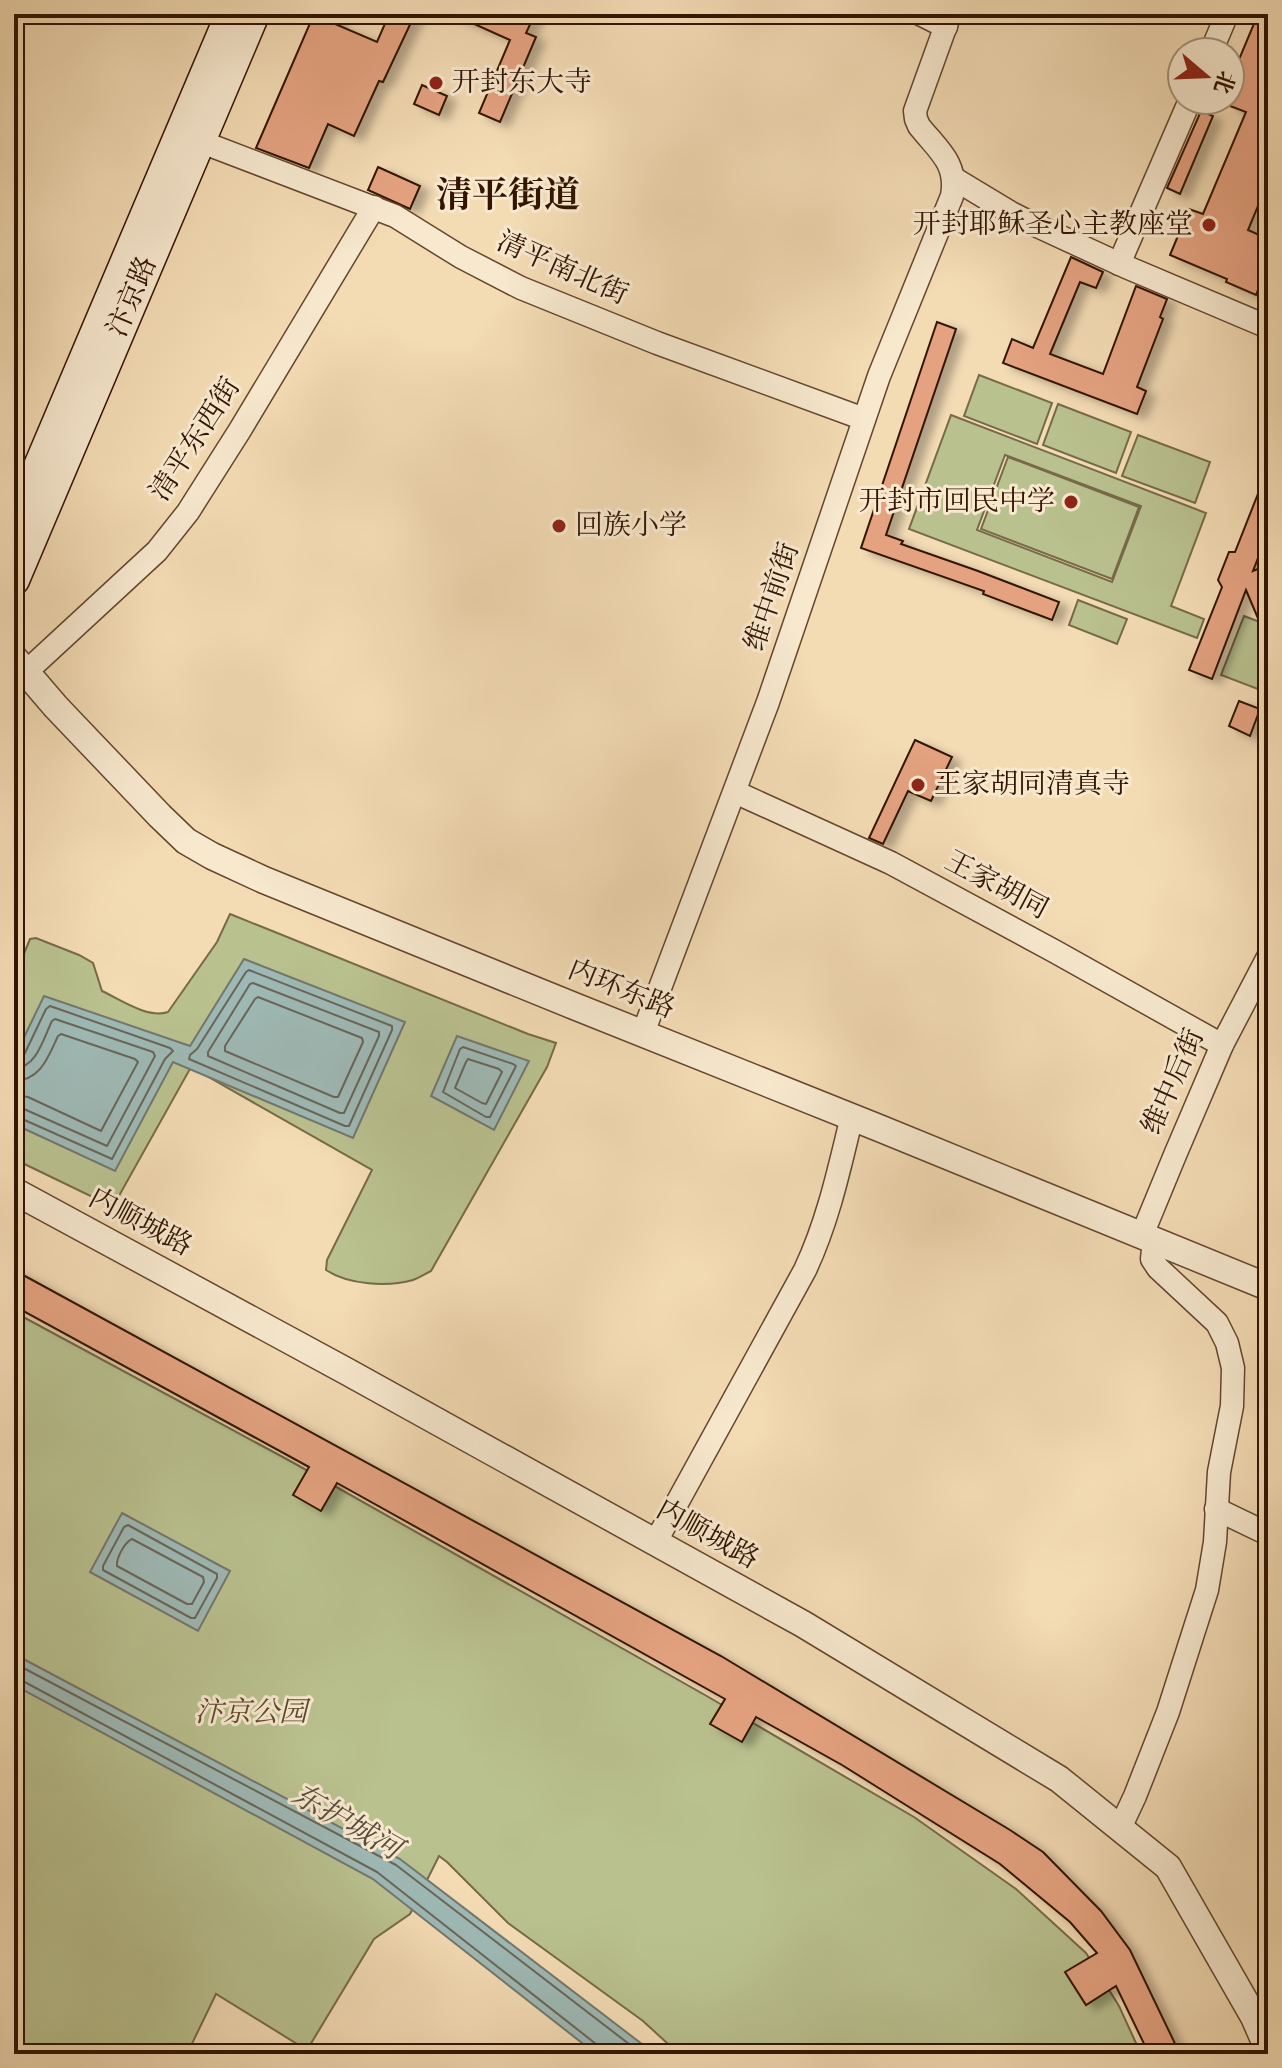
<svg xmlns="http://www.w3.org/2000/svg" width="1282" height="2068" font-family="'IM FELL English','Noto Serif SC',serif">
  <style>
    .green { fill: #b9c18f; stroke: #766a48; stroke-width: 2; fill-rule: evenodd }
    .water { fill: #9eb9b5; stroke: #73776d; stroke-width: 2 }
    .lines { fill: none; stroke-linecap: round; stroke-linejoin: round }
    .shore { stroke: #68665a; stroke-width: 2 }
    .building { fill: #e4a280; stroke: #321400; stroke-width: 2; filter: url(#shadow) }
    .minor-casing { stroke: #62462d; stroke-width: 25 }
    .tertiary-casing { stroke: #62462d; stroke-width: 29 }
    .secondary-casing { stroke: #321400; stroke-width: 33 }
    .minor { stroke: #f7e8ce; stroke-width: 22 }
    .tertiary { stroke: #f7e8ce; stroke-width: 26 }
    .secondary { stroke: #f7e8ce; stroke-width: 30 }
    .poi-dot { fill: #8f2418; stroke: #f7e8ce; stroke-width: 3 }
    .labels { text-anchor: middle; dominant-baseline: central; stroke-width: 6; stroke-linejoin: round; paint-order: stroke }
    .poi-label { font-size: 28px; fill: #321400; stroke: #f7e8ce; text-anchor: start }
    .street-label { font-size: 28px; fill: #321400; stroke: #f7e8ce }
    .park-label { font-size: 28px; font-style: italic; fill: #5a482b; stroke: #f7e8ce }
    .water-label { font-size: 30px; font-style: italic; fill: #584e3f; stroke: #f7e8ce }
    .district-label { font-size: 36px; font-weight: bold; fill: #321400; stroke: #f7e8ce }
  </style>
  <defs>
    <filter id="shadow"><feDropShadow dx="9" dy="5" stdDeviation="4" flood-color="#0004"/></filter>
  </defs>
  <rect width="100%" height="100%" fill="#f3dbb4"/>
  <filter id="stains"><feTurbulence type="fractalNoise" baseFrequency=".0025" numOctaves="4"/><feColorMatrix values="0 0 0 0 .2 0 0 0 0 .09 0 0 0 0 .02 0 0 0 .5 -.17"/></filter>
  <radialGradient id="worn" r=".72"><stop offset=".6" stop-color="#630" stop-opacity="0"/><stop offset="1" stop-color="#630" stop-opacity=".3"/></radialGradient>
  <g class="green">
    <path d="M979,375L1052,403L1037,444L964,416Z"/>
    <path d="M1058,404L1131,432L1116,473L1043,445Z"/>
    <path d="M951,415L1206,513L1171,606L1204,619L1197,638L909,529ZM1005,455L1141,506L1112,582L977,530Z"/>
    <path d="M1138,435L1210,462L1195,503L1122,476Z"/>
    <path d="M1008,457L1139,507L1112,579L981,529Z"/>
    <path d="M1078,600L1127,619L1117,644L1069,625Z"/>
    <path d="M1244,616L1268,625V678L1263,691L1221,675Z"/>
    <path d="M230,914L528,1034L556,1043L547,1067L431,1271C425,1274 419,1278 413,1280C388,1287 348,1285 326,1270L327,1260L372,1170L191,1067L115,1203L109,1205L14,1159V978L30,939L36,938L79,955L93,963L102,991C121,1000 148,1019 168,1012L217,942Z"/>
    <path d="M14,1312L292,1462L705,1695L914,1817L1016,1889L1086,1953L1119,2006L1141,2054H679L643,2021L508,1923L447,1862L439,1856L410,1914L374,1939L307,2050L216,1994L187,2054H14Z"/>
  </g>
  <g class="water">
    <path d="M244,959L405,1022L353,1138L173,1062L115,1171L14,1124V1058L44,996L190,1046Z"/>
    <path d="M457,1036L529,1061L494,1130L431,1096Z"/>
    <path d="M122,1513L230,1571L198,1631L90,1572Z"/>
    <path d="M14,1654L400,1859L655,2054H596L373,1879L14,1685Z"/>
  </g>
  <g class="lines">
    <g class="shore">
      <path d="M249,970L392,1026V1030L349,1126H345L189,1059L190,1055L197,1049L246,972Z"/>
      <path d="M253,983L379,1032V1036L344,1113H340L208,1056V1052L250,984Z"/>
      <path d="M258,997L362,1038L363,1042L338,1097H334L225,1051V1046L255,999Z"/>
      <path d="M463,1047L513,1064L516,1066L490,1117H486L443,1092L460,1049Z"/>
      <path d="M14,1059L20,1058L24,1055L46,1009L50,1006L170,1048L173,1051L165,1059L112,1159L20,1118L14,1117"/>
      <path d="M468,1059L499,1069L502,1072L486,1104L482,1103L455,1088L466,1062Z"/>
      <path d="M14,1069C37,1067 43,1039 52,1021L55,1019L153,1052L155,1056L107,1146L24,1109L14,1107"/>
      <path d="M14,1081C41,1080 48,1057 58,1036L61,1034L135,1059L138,1062L101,1131L28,1097L14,1095"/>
      <path d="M128,1525L217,1574V1578L195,1618H191L103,1570V1566L124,1527Z"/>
      <path d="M132,1539L203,1577L204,1582L192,1604H187L117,1566C116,1558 125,1542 132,1539Z"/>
      <path d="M14,1663L396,1865L642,2054"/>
      <path d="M14,1679L21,1680L377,1872L596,2044L600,2048V2054"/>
    </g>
  </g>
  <g class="building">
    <path d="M314,14H339L335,24L377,42L387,19L391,20L394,14H415L383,82L379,81L354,136L328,124L309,168L256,148Z"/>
    <path d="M452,14H535L526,33L536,37L500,122L479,113L510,40Z"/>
    <path d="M1258,14H1268V182L1248,230L1268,239V266L1256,295L1226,282L1227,279L1170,255L1189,209L1203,214L1246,112L1230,106V81Z"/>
    <path d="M422,85L447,96L439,115L414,104Z"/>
    <path d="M1201,111L1213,116L1180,194L1167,188Z"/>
    <path d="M378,167L420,186L410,209L368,190Z"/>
    <path d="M1071,257L1103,272L1096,288L1080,282L1050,354L1103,374L1136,286L1167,299L1160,317L1163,319L1137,387L1146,391L1137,414L1003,363L1012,339L1033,348Z"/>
    <path d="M937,322L956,329L886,535L903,541L901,544L978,571L1059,602L1052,620L983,594L984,591L861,548Z"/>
    <path d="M1267,471L1268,532L1253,571L1268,565V642L1246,590L1212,679L1189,670L1222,587L1218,580L1229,552H1235Z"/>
    <path d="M1239,701L1260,709L1250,736L1229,726Z"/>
    <path d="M915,740L952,757L931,801L908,791L883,844L869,838Z"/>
    <path d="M14,1270L721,1656L1010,1830L1043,1852L1101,1911L1130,1950L1180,2054H1149L1116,1986L1086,2005L1065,1972L1097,1953L1070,1922L1000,1864L842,1765L756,1717L742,1742L710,1724L725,1699L337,1483L321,1511L293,1495L309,1467L14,1306Z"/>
  </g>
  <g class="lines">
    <g class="minor-casing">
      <g id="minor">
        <path d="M920,14L946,27"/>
        <path d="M1211,52L1227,14"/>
        <path d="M199,141L395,216L461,257L521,288L657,343L864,419"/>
        <path d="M953,178L1011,213L1033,224L1124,266L1268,327"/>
        <path d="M1119,264L1190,100"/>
        <path d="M26,672L157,551L188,512L240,430L374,207"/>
        <path d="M735,792L891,863L1054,951L1222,1045"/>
        <path d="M643,1033L768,702L879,376L952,196C958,163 938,150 919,126L916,119L915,111L950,14"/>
        <path d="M1142,1235L1175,1155L1222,1045L1268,957"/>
        <path d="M1216,1509L1268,1534"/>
        <path d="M655,1543L805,1270C828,1221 839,1170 852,1116"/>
        <path d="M1120,1828L1135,1796L1168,1712L1207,1590L1215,1542L1219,1472L1232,1406L1233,1368L1227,1343L1217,1323L1158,1268L1152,1259L1154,1240"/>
      </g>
    </g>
    <g class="tertiary-casing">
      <g id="tertiary">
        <path d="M14,658L56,707L160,816L186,841L212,856L264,880L574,1006L879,1128L1268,1287"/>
        <path d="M14,1191L346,1371L803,1624L1059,1779L1168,1867L1254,2017L1268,2049"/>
      </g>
    </g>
    <g class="secondary-casing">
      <g id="secondary">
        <path d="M14,525L231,14"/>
        <path d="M14,580L254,14"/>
      </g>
    </g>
    <use href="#minor" class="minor"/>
    <use href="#tertiary" class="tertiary"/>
    <use href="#secondary" class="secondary"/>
  </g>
  <g class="poi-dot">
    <circle cx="436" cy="83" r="8"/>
    <circle cx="1209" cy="225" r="8"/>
    <circle cx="1071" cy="502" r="8"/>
    <circle cx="559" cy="526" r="8"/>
    <circle cx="918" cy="785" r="8"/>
  </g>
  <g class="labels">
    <g class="poi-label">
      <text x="452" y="83">开封东大寺</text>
      <text x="1193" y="225" text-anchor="end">开封耶稣圣心主教座堂</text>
      <text x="1055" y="502" text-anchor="end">开封市回民中学</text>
      <text x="575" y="526">回族小学</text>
      <text x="934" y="785">王家胡同清真寺</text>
    </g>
    <g class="street-label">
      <text transform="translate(562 269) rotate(24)">清平南北街</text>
      <text transform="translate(133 297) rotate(-67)">汴京路</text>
      <text transform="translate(196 440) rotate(-57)">清平东西街</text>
      <text transform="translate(773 597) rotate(-71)">维中前街</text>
      <text transform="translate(996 886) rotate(28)">王家胡同</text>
      <text transform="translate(621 990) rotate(22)">内环东路</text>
      <text transform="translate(1174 1082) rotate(-66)">维中后街</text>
      <text transform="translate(140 1223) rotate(28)">内顺城路</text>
      <text transform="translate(707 1535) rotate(29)">内顺城路</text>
    </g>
    <g class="park-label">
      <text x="251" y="1713">汴京公园</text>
    </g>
    <g class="water-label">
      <text transform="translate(346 1823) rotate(30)">东护城河</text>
    </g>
    <g class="district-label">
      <text x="508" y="197">清平街道</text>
    </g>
  </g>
  <rect width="1282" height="2068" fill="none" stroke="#f3dbb4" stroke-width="48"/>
  <rect x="16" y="16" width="1250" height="2036" fill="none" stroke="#321400" stroke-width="4"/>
  <rect x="24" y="24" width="1234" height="2020" fill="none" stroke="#321400" stroke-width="2"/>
  <g transform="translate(1206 76) rotate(109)"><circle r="38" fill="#f7e8ce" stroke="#a8937c" stroke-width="2"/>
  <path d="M0-6L14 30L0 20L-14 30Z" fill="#8f2418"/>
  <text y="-12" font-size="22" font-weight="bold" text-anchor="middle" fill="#321400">北</text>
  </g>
  <rect width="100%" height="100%" filter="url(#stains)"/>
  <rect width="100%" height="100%" fill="url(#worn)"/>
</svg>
